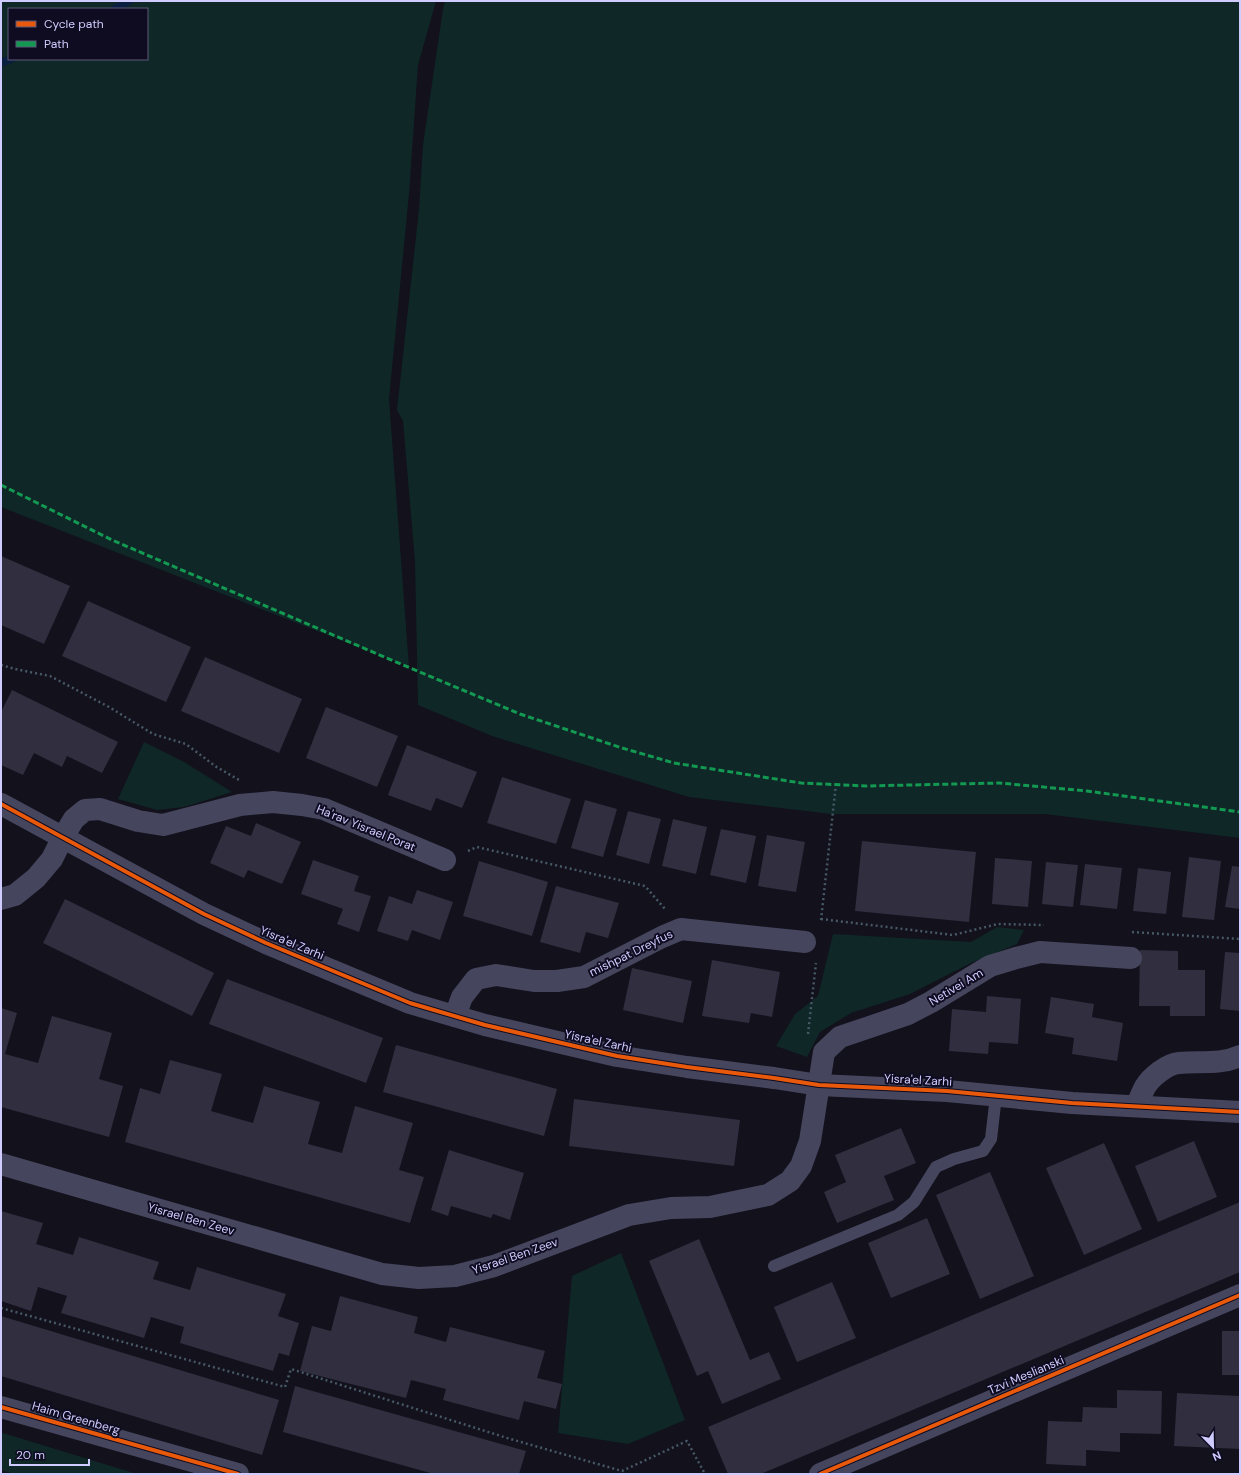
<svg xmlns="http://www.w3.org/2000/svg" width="1241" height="1475" font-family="'DM Sans',sans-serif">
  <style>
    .green { fill: #0f2727; fill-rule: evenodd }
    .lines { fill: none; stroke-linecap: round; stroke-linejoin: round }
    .stream { stroke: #0a1f3f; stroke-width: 8 }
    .building { fill: #302e3f }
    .path { stroke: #475866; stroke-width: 2.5; stroke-dasharray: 2 3; stroke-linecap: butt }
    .service { stroke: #45455e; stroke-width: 12 }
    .minor { stroke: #45455e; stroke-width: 22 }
    .quiet { stroke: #139951; stroke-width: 3; stroke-dasharray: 6 3; stroke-linecap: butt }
    .cycleway-casing { stroke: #0f0c21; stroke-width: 6 }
    .cycleway { stroke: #e8590c; stroke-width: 4 }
    .labels { text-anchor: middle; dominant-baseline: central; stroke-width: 4; stroke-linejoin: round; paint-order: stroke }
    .street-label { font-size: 12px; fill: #d0ccff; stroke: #0f0c21 }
  </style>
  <rect width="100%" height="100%" fill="#12111c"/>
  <g class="green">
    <path d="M1,1H436L418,65L409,194L389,399L409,667L1,507ZM9,9H147V59H9Z"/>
    <path d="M445,1H1240V838L1045,814H831L689,797L492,736L418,705L415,562L403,421L397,410L419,209L423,145L443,9Z"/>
    <path d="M144,742L184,762L232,792L184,807L157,810L118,799Z"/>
    <path d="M997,927L1024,930L1017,944L971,963L910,994L851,1013L820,1032L807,1057L776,1046L795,1014L818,996L833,934L971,942Z"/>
    <path d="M621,1253L685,1420L628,1444L558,1433L572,1276Z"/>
    <path d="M1,1433H3L137,1474H14L1,1470Z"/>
  </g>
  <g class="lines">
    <g class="stream">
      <path d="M115,9L129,1"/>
      <path d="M1,63L11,59"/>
    </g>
  </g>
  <g class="building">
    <path d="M1,556L70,586L44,644L1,625Z"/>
    <path d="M88,601L191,647L166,702L62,656Z"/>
    <path d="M205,657L302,699L279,753L181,711Z"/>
    <path d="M12,690L118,742L102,773L67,756L62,767L34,753L23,775L1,765V712Z"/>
    <path d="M326,707L398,736L377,787L306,758Z"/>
    <path d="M407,745L477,772L462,808L436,798L431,811L388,795Z"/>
    <path d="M502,777L571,799L556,844L487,823Z"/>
    <path d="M585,800L617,809L603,857L571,848Z"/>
    <path d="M628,811L661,819L649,864L616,855Z"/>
    <path d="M673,819L707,827L696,874L662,866Z"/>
    <path d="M256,823L301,842L282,884L248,870L244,878L210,863L226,826L251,836Z"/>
    <path d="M721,829L756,836L746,883L710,875Z"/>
    <path d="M767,835L805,842L796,892L758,886Z"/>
    <path d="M862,841L976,852L969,922L855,911Z"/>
    <path d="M1189,857L1221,861L1214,920L1182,917Z"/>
    <path d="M995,858L1032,861L1028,907L992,904Z"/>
    <path d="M313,860L359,876L354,891L371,896L359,932L337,924L343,909L301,894Z"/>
    <path d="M479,861L548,882L532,936L463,916Z"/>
    <path d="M1046,862L1078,865L1073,907L1042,904Z"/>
    <path d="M1085,864L1122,868L1117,909L1080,905Z"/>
    <path d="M1232,866L1240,867V909L1225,907Z"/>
    <path d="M1138,868L1171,872L1166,914L1133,911Z"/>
    <path d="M556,886L619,903L608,938L586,932L580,953L540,942Z"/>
    <path d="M417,890L453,902L440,940L412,930L408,941L377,931L389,896L412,904Z"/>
    <path d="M65,899L214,973L192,1016L43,943Z"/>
    <path d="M1140,950L1178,951V970H1205V1016H1170V1006H1139Z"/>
    <path d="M1225,952L1240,953V1011L1220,1009Z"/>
    <path d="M712,960L780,972L772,1017L751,1013L749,1023L702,1016Z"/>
    <path d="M632,968L692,981L683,1023L623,1010Z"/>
    <path d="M227,979L383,1038L366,1083L209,1024Z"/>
    <path d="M987,996L1021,999L1018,1044L989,1042L988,1054L949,1051L952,1009L986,1012Z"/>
    <path d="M1051,997L1094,1004L1092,1017L1123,1023L1117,1061L1072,1054L1074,1038L1045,1033Z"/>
    <path d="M1,1008L17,1013L5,1054L38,1063L52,1016L112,1033L99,1079L123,1086L109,1137L1,1107Z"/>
    <path d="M396,1045L557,1089L544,1136L383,1092Z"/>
    <path d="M170,1060L222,1074L211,1111L253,1123L264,1086L320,1102L308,1144L342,1153L355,1106L413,1123L399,1170L424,1177L410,1223L125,1142L140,1088L160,1094Z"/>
    <path d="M574,1099L740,1120L734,1166L569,1146Z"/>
    <path d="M901,1128L916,1163L884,1176L894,1200L837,1223L824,1192L846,1182L835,1155Z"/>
    <path d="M1194,1141L1217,1197L1158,1222L1135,1166Z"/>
    <path d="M1104,1143L1142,1229L1084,1255L1046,1168Z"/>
    <path d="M449,1150L524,1173L510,1220L493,1214L491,1218L451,1206L448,1216L431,1210Z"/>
    <path d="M990,1172L1034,1276L980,1299L936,1195Z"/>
    <path d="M1240,1202V1272L761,1474H728L708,1427Z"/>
    <path d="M1,1211L43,1223L36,1244L73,1255L79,1237L159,1262L153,1279L190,1290L197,1267L286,1294L278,1316L299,1323L289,1356L279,1353L273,1371L180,1343L184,1327L151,1317L144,1338L61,1313L67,1296L38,1287L31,1311L1,1301Z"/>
    <path d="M927,1218L950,1274L891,1298L868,1243Z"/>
    <path d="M699,1239L750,1360L769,1352L781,1379L722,1404L708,1371L697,1376L649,1261Z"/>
    <path d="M832,1282L856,1338L797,1362L774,1307Z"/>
    <path d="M340,1296L418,1317L414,1333L446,1342L450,1327L545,1351L537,1378L562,1384L556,1409L524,1401L519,1420L443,1400L446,1389L411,1380L406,1398L300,1371L312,1326L331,1331Z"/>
    <path d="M1,1316L279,1400L262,1455L1,1376Z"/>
    <rect x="1222" y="1331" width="18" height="44"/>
    <path d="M295,1386L526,1451L519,1474H434L283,1432Z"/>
    <path d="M1117,1390L1162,1391L1161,1434L1120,1433V1452L1086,1450V1466L1046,1464L1048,1421L1082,1422L1083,1407L1117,1408Z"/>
    <path d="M1177,1393L1240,1396V1449L1174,1446Z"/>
  </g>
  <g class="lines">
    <g class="path">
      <path d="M1,665L15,669L50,676L109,707L153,734L186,744L215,766L239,780"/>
      <path d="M468,851L477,847L645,886L665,909"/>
      <path d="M821,919L953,935L998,924L1044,925"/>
      <path d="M821,920L836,784"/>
      <path d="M1132,932L1240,939"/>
      <path d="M808,1034L816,963"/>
      <path d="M1,1308L285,1387L291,1369L507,1438L622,1471L687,1441L705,1474"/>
    </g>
    <path class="service" d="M774,1266L898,1215L914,1202L936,1167L954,1159L983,1151L991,1139L996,1096"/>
    <g class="minor">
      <path d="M1,804L204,914L266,943L410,1003L485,1025L617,1056L687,1067L774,1078L819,1085L947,1091L1072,1103L1240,1112"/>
      <path d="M1,899L15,895L36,878L52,859L63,837L74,819L85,810L100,809L138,821L163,825L240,805L273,802L302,805L324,809L445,860"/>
      <path d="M455,1016L462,997L476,979L496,975L534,981H557L584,977L662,937L681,929L805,942"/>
      <path d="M1136,1106C1139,1100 1142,1093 1145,1087C1151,1077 1167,1064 1179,1063C1200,1061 1220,1065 1240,1056"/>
      <path d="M1,1164L382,1274L419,1278L455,1276L494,1266L629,1215L671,1208L710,1207L768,1195L790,1181L801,1166L810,1141L824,1052L840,1037L908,1014L931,1002L990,966L1016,958L1040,952L1131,958"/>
      <path d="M1,1407L238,1474"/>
      <path d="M820,1474L1240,1295"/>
    </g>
    <path class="quiet" d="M1,485L112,540L403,665L520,714L622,748L674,763L801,783L866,786L999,783L1087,791L1240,812"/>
    <g class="cycleway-casing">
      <g id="cycleway">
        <path d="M1,804L204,914L266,943L410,1003L485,1025L617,1056L687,1067L774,1078L819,1085L947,1091L1072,1103L1240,1112"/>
        <path d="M1,1407L238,1474"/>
        <path d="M820,1474L1240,1295"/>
      </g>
    </g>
    <use href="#cycleway" class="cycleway"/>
  </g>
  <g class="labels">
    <g class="street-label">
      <text transform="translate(366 828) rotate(22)">Ha'rav Yisrael Porat</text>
      <text transform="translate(292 943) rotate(23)">Yisra'el Zarhi</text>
      <text transform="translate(631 953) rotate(-26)">mishpat Dreyfus</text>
      <text transform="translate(956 987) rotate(-31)">Netivei Am</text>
      <text transform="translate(598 1041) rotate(12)">Yisra'el Zarhi</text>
      <text transform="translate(918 1080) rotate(3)">Yisra'el Zarhi</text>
      <text transform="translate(191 1219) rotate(16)">Yisrael Ben Zeev</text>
      <text transform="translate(515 1256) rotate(-19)">Yisrael Ben Zeev</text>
      <text transform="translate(1026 1375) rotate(-23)">Tzvi Meslianski</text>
      <text transform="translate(76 1418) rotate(16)">Haim Greenberg</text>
    </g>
  </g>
  <rect width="1241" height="1475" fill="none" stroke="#d0ccff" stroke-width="4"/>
  <rect x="8" y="8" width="140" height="52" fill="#0f0c21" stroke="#5c597a"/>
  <rect x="16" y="21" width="20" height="6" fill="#e8590c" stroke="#5c597a"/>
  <text x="44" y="28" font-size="12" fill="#d0ccff">Cycle path</text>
  <rect x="16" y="41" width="20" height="6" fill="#139951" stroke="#5c597a"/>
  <text x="44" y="48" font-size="12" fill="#d0ccff">Path</text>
  <g transform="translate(1213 1447) rotate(157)" stroke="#0f0c21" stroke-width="3" paint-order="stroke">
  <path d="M0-3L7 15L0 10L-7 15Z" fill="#d0ccff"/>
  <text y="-6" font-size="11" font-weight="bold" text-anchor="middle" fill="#d0ccff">N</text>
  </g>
  <path d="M10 1459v6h79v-6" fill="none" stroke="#d0ccff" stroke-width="2"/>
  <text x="16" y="1459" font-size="12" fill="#d0ccff" stroke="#0f0c21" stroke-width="3" paint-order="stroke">20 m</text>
</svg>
